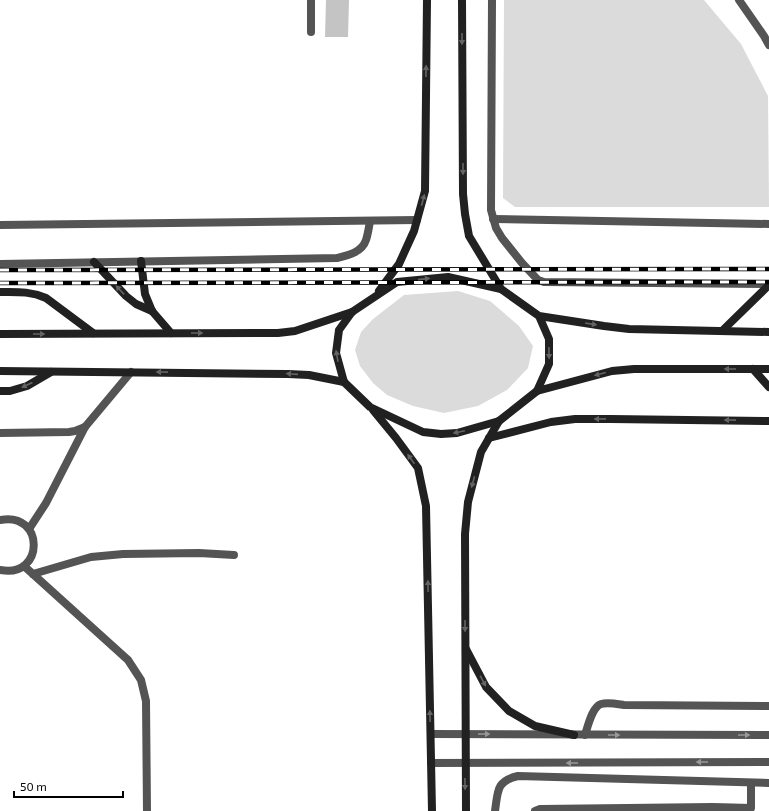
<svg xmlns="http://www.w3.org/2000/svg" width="769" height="811" font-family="'Exo 2',sans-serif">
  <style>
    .green { fill: #dbdbdb }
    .building { fill: #c4c4c4 }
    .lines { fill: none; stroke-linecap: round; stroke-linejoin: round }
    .lane { stroke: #545454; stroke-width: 8 }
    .street { stroke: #545454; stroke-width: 8 }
    .secondary { stroke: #212121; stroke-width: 8 }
    .rail-casing { stroke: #000; stroke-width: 4.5 }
    .rail { stroke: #fff; stroke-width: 3; stroke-dasharray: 9; stroke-linecap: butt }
    .oneway { fill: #646464 }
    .oneway2 { fill: #989898 }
  </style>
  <rect width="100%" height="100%" fill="#fff"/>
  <g class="green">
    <path d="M504,0H704L741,44L768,96L769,207H515L503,198Z"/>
    <path d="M458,291L490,301L519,326L533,346L528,368L507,390L478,406L444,413L413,406L387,395L373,383L360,366L355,350L361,332L373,319L404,295Z"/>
  </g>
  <path class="building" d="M326,0H349L348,37H325Z"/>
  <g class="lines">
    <g class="lane">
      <path d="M739,0L764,36L769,45"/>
      <path d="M493,219L769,224"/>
      <path d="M33,574L91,557L123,554L199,553L234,555"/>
      <path d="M535,811L540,809L713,807L751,808V783"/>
    </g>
    <g class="street">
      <path d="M311,0V32"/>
      <path d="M492,0L491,210L496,228L502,238L522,263L538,280L544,282L769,284"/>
      <path d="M0,225L417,220"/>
      <path d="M0,264L337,258C349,255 362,252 366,240C368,234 369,227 370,221"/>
      <path d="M0,433L69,432L75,431L85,427L131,372"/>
      <path d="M0,520C45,511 45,579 0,570"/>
      <path d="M29,529L46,503L85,427"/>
      <path d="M24,566L128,660L141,680L146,701L147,811"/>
      <path d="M431,734L769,735"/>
      <path d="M585,735C588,726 592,707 601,704C608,702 617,704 624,705L769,706"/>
      <path d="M431,763L769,762"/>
      <path d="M495,811C498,791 496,781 518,776L769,783"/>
    </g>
    <g class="secondary">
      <path d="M462,0L463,194L465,214L469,236L501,289"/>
      <path d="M141,261L145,294L152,311L171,333"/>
      <path d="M94,262L126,296L136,304L152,311"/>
      <path d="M379,291L399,264L414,231L425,191L427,0"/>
      <path d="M0,292C17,292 30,291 46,298L93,333"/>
      <path d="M539,316L549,339V364L537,391L499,421L457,433L441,434L423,432L370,407L344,382L336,353L339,330L352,312L397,282L448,277L501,289L539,316L604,326L629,329L769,332"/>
      <path d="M723,330L769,285"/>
      <path d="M0,334L278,333L295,331L352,312"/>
      <path d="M753,369L769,387"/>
      <path d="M0,371L288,374L309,375L344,382"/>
      <path d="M0,391H10L27,386L51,372"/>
      <path d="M537,391L612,371L634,369H769"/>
      <path d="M373,410L396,438L418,468L426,506L432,811"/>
      <path d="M489,438L551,422L575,419H611L769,421"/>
      <path d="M466,649L486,687L509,711L535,726L574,735"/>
      <path d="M466,811L465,534L468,502L481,452L499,421"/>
    </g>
    <g class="rail-casing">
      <g id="rail">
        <path d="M0,270L769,269"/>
        <path d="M0,283L769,282"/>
      </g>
    </g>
    <use href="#rail" class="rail"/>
  </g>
  <defs><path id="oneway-solid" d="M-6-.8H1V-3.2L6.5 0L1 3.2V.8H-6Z"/></defs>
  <g class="oneway">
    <use href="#oneway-solid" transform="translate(462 39) rotate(90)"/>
    <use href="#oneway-solid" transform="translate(426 71) rotate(-89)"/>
    <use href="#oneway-solid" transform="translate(463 169) rotate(90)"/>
    <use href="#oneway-solid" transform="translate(423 200) rotate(-75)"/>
    <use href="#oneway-solid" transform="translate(424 279) rotate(-6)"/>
    <use href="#oneway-solid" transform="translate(120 290) rotate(-133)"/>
    <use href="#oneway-solid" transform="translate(591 324) rotate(9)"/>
    <use href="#oneway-solid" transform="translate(197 333)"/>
    <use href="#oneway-solid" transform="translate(39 334)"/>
    <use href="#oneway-solid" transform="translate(549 353) rotate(89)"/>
    <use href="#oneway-solid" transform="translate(337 356) rotate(-100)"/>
    <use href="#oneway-solid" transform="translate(730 369) rotate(-180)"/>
    <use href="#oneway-solid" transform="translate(162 372) rotate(-179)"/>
    <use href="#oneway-solid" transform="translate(292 374) rotate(-176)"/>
    <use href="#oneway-solid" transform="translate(600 374) rotate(165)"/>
    <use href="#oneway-solid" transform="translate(27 385) rotate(155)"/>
    <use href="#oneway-solid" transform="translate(600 419) rotate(179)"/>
    <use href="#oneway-solid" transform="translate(730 420) rotate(-179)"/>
    <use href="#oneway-solid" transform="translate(459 432) rotate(168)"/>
    <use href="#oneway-solid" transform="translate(411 459) rotate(-125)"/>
    <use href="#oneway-solid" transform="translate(473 482) rotate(105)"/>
    <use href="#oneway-solid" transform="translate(428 586) rotate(-91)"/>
    <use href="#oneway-solid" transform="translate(465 626) rotate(90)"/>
    <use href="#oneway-solid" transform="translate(483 681) rotate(62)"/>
    <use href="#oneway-solid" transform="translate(430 716) rotate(-91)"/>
    <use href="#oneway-solid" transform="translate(465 784) rotate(89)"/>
  </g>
  <g class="oneway2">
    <use href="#oneway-solid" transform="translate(484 734)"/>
    <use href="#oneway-solid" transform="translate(614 735)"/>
    <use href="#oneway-solid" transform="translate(744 735)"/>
    <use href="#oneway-solid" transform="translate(702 762) rotate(180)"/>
    <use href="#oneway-solid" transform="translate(572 763) rotate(180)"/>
  </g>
  <path d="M14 791v6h109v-6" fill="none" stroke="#000000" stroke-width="2"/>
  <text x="20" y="791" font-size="12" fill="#000000" stroke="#ffffff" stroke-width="3" paint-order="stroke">50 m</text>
</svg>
